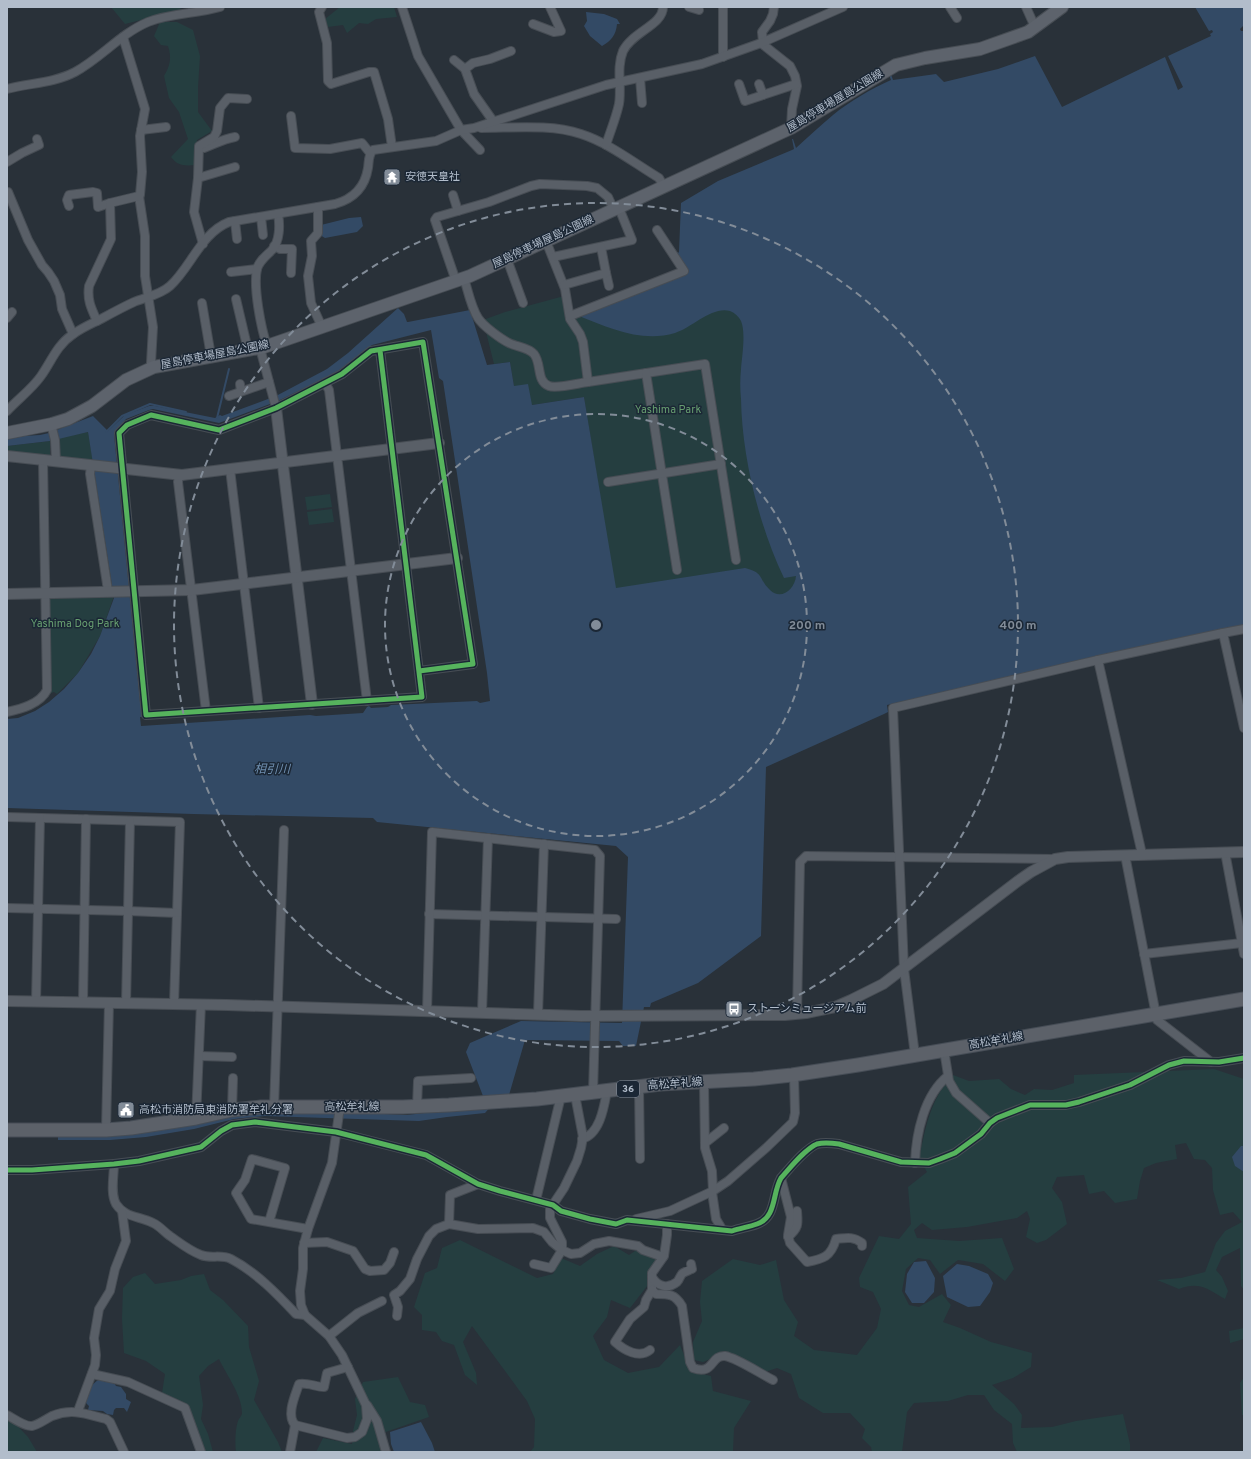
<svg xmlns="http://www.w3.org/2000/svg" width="1251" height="1459" font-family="Overpass,'Noto Sans JP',sans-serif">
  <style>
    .green { fill: #253e40 }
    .water { fill: #334a65; fill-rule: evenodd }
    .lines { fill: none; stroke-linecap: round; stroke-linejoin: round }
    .stream { stroke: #334a65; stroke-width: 2 }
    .minor-casing { stroke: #474d54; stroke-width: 10 }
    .tertiary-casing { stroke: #474d54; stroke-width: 12 }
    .secondary-casing { stroke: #474d54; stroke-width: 14 }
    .primary-casing { stroke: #464d56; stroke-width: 15 }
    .minor { stroke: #595f67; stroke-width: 8 }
    .tertiary { stroke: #595f67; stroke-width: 10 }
    .secondary { stroke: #5d636c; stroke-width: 12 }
    .primary { stroke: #5c6169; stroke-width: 13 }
    .cycleway-casing { stroke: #1b2735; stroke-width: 8 }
    .cycleway { stroke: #56b35d; stroke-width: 5 }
    .ring { fill: none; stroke: #828c98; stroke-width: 2; stroke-dasharray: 7 5 }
    .labels { text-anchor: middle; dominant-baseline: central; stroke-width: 3; stroke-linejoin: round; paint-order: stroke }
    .shield { fill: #1b2735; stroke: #85909e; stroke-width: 1 }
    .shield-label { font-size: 10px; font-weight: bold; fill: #b2bdcb }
    .street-label { font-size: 11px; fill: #b2bdcb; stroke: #1b2735 }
    .poi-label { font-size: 11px; fill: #b2bdcb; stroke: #1b2735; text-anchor: start }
    .park-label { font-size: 11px; fill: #679e70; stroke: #1b2735 }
    .water-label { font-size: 12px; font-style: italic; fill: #7090b1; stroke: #1b2735 }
    .centre { fill: #828c98; stroke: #1b2735; stroke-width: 2 }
    .ring-label { font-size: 12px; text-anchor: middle; font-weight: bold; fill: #828c98; stroke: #1b2735; stroke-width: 3; stroke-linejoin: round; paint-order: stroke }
  </style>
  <rect width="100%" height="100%" fill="#293139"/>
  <g class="green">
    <path d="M111,7H180L181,10L125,24Z"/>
    <path d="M340,7H394L397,17L376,19L368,24L359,23L347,33L343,25L328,27L325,19Z"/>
    <path d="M160,22H177L193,30L200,56L198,87V112L212,131L197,140L196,165C184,166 178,166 171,157L188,139L179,112L169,98L164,76C170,66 172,58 168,46L161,45L154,36Z"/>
    <path d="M564,296L572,316L710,303L745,314L797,575L793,589L782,596L615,589L584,397L532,405L514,386L510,362L494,364L483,320L505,312Z"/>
    <path d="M88,432L93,461L59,457L58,438Z"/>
    <path d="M50,441V456L7,452V446Z"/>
    <path d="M330,494L332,507L307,510L305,497Z"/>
    <path d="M332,509L334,522L309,525L307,512Z"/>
    <path d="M114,596L100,636L78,673L57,694L54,692L49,694L48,602L52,598Z"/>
    <path d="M1214,1069L1244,1079V1290L1241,1286L1240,1248L1222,1257L1216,1270L1222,1277L1228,1291L1225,1299C1208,1289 1199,1281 1179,1289L1157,1280L1181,1278L1205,1272L1216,1243L1225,1231L1242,1222L1233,1212L1220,1215L1213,1190L1212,1168L1205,1160L1194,1159L1186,1143L1175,1145L1177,1159L1156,1163L1144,1168L1140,1181L1137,1199L1115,1203L1104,1191L1089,1194L1084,1175L1057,1177L1052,1188L1062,1202L1067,1224L1046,1240L1037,1243L1026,1237L1030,1219L1027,1211L1017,1218L967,1227L932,1230L922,1223L914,1230L917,1238L959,1241L1002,1238L1014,1269L1005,1281L983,1264L958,1260L940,1274L930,1260L918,1258L906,1269L902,1291L909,1305L919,1307L942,1294L951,1305L943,1322L960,1328L991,1342L1032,1353L1031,1367L1013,1378L992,1385L1014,1404L1022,1415L1021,1428L1052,1427L1076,1421L1123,1414L1130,1444V1452H1017L1013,1443L1012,1424L994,1410L984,1395H968L948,1401L914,1403L907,1412L902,1452H872L871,1447L862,1438L865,1429L850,1413H823L799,1398L791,1374L777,1368L765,1372L725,1353L703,1362L694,1360L693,1342L702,1321L700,1302L702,1281L733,1259L760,1265L776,1260L784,1300L798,1322L794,1336L814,1350L857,1355L877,1328L881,1309L873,1292L860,1287L859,1278L879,1236L899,1239L911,1224L908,1187L927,1172L919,1158C926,1127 930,1099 953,1075L969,1081L999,1079L1011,1089L1025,1095L1034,1089L1052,1090L1074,1083V1075Z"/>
    <path d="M460,1240L537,1278L553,1274L561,1258L580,1266L597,1254L614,1246L629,1255L638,1249L657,1259L648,1285L630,1308L611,1300L607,1317L593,1336L604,1360L628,1373L659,1367L680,1345L688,1365L698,1373L711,1376L713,1391L751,1401L734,1428L733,1452H530L534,1447L535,1419L527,1401L472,1326L463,1342L476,1373L477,1385L465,1375L454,1345L442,1341L436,1332L422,1330V1315L414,1307L425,1273L437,1268L442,1248Z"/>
    <path d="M145,1273L155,1284L181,1280L191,1276L204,1274L210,1290L223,1300L248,1326L249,1347L259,1381L254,1400L278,1442L282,1452H236C235,1443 235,1430 238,1421C239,1418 242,1416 242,1413C242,1395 227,1376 219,1359L208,1366L199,1376L203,1405L201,1419L208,1434L213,1452H206L185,1404L162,1393L165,1374L146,1361L124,1353L122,1319L123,1288L133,1277Z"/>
    <path d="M1244,1328V1339L1230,1343L1229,1331Z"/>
    <path d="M398,1377L410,1402L425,1405L429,1417L377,1435L382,1452H316L323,1438L352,1444L353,1431L357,1415L355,1399L363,1382Z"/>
    <path d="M1244,1377V1415H1242L1240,1383Z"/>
    <path d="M7,1415L28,1437L37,1452H7Z"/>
  </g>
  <g class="water">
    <path d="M1195,7H1244V25L1240,29L1241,31H1244V625L887,705L888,712L884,714L766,767L761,936L698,983L651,1003L650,1007H644L636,1046H623L619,1041L525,1040L509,1095L500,1096L485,1113L447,1117L419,1121L265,1116L234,1119L194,1129L146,1137L110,1140H58V1135L233,1113L338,1112L407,1115L475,1107L483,1096L466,1052L470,1043L521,1021L622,1023L628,857L616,846L377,822L373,818L193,814L7,808V719L18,718L35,711L49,702L64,689L78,673L91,654L100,636L114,598L88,432L50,441L7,446V437L40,435L49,433L93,416L108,431L125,415L149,406H155L215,418L220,415L222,416L276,396L327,369L348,353L398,308L404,314L407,322H408L470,310L487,365L510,362L514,386L528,384L532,405L584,397L616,588L745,568C765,573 758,579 770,590C781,601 795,589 796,576L784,578C759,526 742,457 741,399C740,389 740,379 741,369C742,356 746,333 741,321C739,317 735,313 730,311C712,306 693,327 675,333C642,343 609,328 579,316L687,273L660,229L678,253L679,252L681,203L718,181L792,150L794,149L792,139H793L796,148C808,137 820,126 833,115C850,101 871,89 891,80L889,75L891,74L893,80L936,74L944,82L998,69L1035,56L1062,107L1165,57L1178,90L1183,87L1168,56L1211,36L1210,34L1213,32L1212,30L1209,31ZM431,330L439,378L443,381L487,673L490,701L480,703L477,701L391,705L388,707L371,708L369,706L367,707L363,713L316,716L310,715L141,726L140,717H143L140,702L114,434L126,419L149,410L153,409L219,423L278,401L329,376L338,371L372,345Z"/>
    <path d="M586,12L604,14L617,19L620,24H617C616,35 611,41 602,46L590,36L584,26L587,21Z"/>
    <path d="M361,217L363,226L357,232L325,238L320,235L321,225L349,218Z"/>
    <path d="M1241,1146H1244V1172L1235,1166L1232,1157Z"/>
    <path d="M926,1261L935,1278L934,1292L924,1303H912L905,1292L907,1274L914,1262Z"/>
    <path d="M957,1264L969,1266L988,1274L993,1283L990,1292L980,1306L968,1307L947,1297L943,1276Z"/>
    <path d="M100,1379L114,1383L116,1386L121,1387L126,1394V1399L131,1402L127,1412L124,1408H116L114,1410L113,1415L107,1414L103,1411L88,1410L89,1406L86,1403C89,1392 89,1385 100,1379Z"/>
    <path d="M421,1422L432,1443L435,1452H394L391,1444L390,1432Z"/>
  </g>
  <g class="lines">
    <g class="stream">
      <path d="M217,418L229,369"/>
      <path d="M106,432L122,416L150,404L186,412"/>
    </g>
    <g class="minor-casing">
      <g id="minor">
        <path d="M322,7L319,12L327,43L328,81L331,84L369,72H374L388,119L392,147"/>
        <path d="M402,7L418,56L461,130L480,150"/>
        <path d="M689,7L699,10"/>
        <path d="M723,7V57"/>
        <path d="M950,7L957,18"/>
        <path d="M1026,7L1035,27"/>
        <path d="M533,24L554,32L561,31L550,7"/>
        <path d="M763,42L762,32L770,21L773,14L774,7"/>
        <path d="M761,43L790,66L795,76L797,86L792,109L791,128"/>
        <path d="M454,60L465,69L474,94L493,121"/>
        <path d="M465,69L473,63L490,59L511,51"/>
        <path d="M640,78L642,103"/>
        <path d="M739,84L745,101L796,84"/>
        <path d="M759,84L763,95"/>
        <path d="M7,89C30,83 54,83 75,72C101,58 120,34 148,22C170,13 196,14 220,7"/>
        <path d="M291,116L295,148L330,149L362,143L370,153"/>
        <path d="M481,128C513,128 551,124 581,134C609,143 634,163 659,178L664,187"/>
        <path d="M141,130L166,127"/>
        <path d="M606,145C610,132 616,118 619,104C622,87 616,68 623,51C632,32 663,25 663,7"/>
        <path d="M204,148C215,144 223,139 235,137"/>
        <path d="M7,162L22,153L39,145L37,139"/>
        <path d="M198,178L235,167"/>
        <path d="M7,192H8L28,240L42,265L48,272L54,281L60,295L62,309L73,334"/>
        <path d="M453,195L458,211"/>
        <path d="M139,196L145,236V276L153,327L151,363L153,368"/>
        <path d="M69,206L67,200L69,195L93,192L97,193L98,207L110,203"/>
        <path d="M318,207V233L311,241L312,256L308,276L311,303L322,327"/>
        <path d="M261,217L263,235"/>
        <path d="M235,221L237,239"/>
        <path d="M546,241L565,289L570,319L580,334L583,342L588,382L705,364L736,560"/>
        <path d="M203,244L194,212L198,178L199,146L214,137L217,131L220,108L228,98L247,99"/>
        <path d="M274,246L280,249H292L291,273"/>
        <path d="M553,257L632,240L619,208"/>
        <path d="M507,259L523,303"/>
        <path d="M231,272L257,269"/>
        <path d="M606,273L609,286"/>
        <path d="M464,278C468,291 471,307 478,318C483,326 501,339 509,343C517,347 528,347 534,354C542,364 536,381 549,386C557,389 579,383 588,382"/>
        <path d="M456,281L435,220L437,217L489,202L531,186L540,184L587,186L597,188L608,197L614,210"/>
        <path d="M564,285L606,273L601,247"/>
        <path d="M236,299L248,350"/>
        <path d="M202,303L211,356"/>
        <path d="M570,316L684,271L657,230"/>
        <path d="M7,318L12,312"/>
        <path d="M97,321C91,308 87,300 89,286L111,239L110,203L139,196L140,195L142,172L140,136L145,109L123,37"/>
        <path d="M267,346C261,328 253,287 257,269C259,261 266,256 272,250C280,241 280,225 278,214"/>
        <path d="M260,348L276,408"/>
        <path d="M380,350L422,697L146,715L119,433L127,425L151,415L219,430L276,408L342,374L371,351L423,342L473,664L419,671"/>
        <path d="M646,373L677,570"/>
        <path d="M325,383L329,390L367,701"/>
        <path d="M240,384L241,391"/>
        <path d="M229,396L269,382"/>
        <path d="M7,411C18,399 32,389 41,376C51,362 57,345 72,335C81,328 91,324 101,319C112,313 123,307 134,302C146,297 160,295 170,286C191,267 201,233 229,222L335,204C353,199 365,187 368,168C369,162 368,155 373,150L436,141L461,130L474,128L606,85L702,64L761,43L843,7"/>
        <path d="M51,424L55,440L56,461"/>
        <path d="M91,465L90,474L107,584L108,592"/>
        <path d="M230,469L259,708"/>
        <path d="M179,475L178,482L206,711"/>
        <path d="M608,482L721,464"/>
        <path d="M1244,629L1223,633L1244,728"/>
        <path d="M7,712C21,709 40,704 47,690L43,460"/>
        <path d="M7,817L180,822L174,1004"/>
        <path d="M1225,852L1244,954"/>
        <path d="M1142,854L1098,660L1223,633"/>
        <path d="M1125,855L1157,1020L1211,1062"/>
        <path d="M7,908L128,911L177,913"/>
        <path d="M429,914L616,919"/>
        <path d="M1144,954L1242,943"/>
        <path d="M36,1002L40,818"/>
        <path d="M83,1003L86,819"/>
        <path d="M126,1004L130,821"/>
        <path d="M427,1011L432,832L595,850L600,856L593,1093"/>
        <path d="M482,1012L488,838"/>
        <path d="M538,1014L544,844"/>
        <path d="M797,1014L800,862L806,856L1055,859"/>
        <path d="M944,1050L949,1081L956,1093L990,1123"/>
        <path d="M915,1055L904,969L893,708L1098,660"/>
        <path d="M199,1056L232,1057"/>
        <path d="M639,1087L640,1159"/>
        <path d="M274,1107L284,830"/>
        <path d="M417,1107L418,1081L471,1078"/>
        <path d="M232,1110L233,1078"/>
        <path d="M196,1118L201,1004"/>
        <path d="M106,1130L109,1003"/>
        <path d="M582,1139C600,1134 604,1107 607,1091"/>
        <path d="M705,1143L724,1128"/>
        <path d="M915,1163C916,1134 924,1095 948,1076"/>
        <path d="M114,1164C114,1176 110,1193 116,1204C125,1218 140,1216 153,1223C160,1226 164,1232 170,1236C180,1243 190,1251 201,1255C211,1259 221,1254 231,1259C256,1272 277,1294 296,1314L305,1315"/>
        <path d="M7,1170H32L114,1164L139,1161L201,1147L221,1131L232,1125L255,1122L336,1132L426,1155L478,1184L500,1191L553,1205L561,1211L590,1219L616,1224L627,1220L732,1231C741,1228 749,1227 757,1224C777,1217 772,1193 781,1178C790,1168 805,1149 817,1144C824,1142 832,1143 839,1144L901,1162L929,1163L940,1159L955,1153L981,1134L990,1123L997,1118L1030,1105H1066L1079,1102L1130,1085L1169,1065L1184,1061L1219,1062L1244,1058"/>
        <path d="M781,1178L791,1217L788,1235L790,1243L807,1262C823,1259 831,1257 836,1239C846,1238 853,1236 862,1243V1246"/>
        <path d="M713,1191L728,1181L766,1148L793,1122L795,1113L794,1075"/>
        <path d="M712,1192L716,1219L722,1229"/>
        <path d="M536,1200L561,1096"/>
        <path d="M636,1219L670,1211L713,1191L712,1171L705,1148L704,1082"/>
        <path d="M269,1222L285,1168L252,1159L245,1180L236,1193L251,1219L308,1229"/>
        <path d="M449,1224L450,1195L478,1184"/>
        <path d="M667,1224V1235L664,1256L652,1273V1290L656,1294C669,1294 675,1294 682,1306L690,1362L693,1368C714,1376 710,1355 725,1356C737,1358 761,1374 773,1380"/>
        <path d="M788,1237C799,1228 798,1224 797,1211"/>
        <path d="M304,1243L327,1242L353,1251L365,1269L370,1271L384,1270L390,1263L394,1252"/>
        <path d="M534,1264L551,1268L562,1250V1242L550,1218V1209L564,1188L577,1161L581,1148L583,1137L575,1095"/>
        <path d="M652,1277C658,1287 668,1289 677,1282C680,1279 680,1275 683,1273C685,1272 689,1270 692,1269L691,1264"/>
        <path d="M397,1316L398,1307L394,1295L400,1291L410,1279L417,1259L429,1236L436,1229L449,1224L478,1229L533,1228L544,1232L552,1242L562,1250L571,1254L580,1253L594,1244L609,1241L638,1246L643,1250L663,1257"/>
        <path d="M329,1336L358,1313L382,1301"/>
        <path d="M650,1350C639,1359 624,1350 615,1342L630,1319L644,1307L646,1300L652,1290"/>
        <path d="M92,1374L128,1382L185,1408L201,1452"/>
        <path d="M367,1405L377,1421L386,1452"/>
        <path d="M78,1411L95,1365L96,1355L94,1338L99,1309L110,1291L115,1269L126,1241L122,1211"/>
        <path d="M7,1415C13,1418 25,1427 32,1426C38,1425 46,1419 52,1416C72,1408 86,1414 106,1419L110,1422L124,1452"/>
        <path d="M295,1425C286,1415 295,1396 299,1384C306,1382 316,1387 324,1387L327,1373L348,1367"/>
        <path d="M290,1452L295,1425L347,1438L355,1437L362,1432L367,1419L366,1405L342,1355L329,1336L305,1315L301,1305L300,1291L303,1269V1248L308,1229L332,1163L340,1107"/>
      </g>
    </g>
    <g class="tertiary-casing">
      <g id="tertiary">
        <path d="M276,408L312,704"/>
        <path d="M7,456L182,475L439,443"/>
        <path d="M7,594L192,590L457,558"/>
        <path d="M7,1001L227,1005L581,1016L785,1015L806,1013L835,1007L851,1000L883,984L1018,881L1031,872L1055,859L1068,857L1244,852"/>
      </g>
    </g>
    <g class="secondary-casing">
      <path id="secondary" d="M7,433L52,424L68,419L92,406L126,380L154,367L264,347L470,276L791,128L896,65L925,58L980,49L1028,32L1062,7"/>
    </g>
    <g class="primary-casing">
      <path id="primary" d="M7,1130H106L131,1128L196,1118L232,1110L261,1107H403L449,1105L537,1099L661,1084L754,1079L792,1075L858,1065L1244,999"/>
    </g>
    <use href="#minor" class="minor"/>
    <use href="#tertiary" class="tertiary"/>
    <use href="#secondary" class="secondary"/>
    <use href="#primary" class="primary"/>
    <g class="cycleway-casing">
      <g id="cycleway">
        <path d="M380,350L422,697L146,715L119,433L127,425L151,415L219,430L276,408L342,374L371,351L423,342L473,664L419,671"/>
        <path d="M7,1170H32L114,1164L139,1161L201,1147L221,1131L232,1125L255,1122L336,1132L426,1155L478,1184L500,1191L553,1205L561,1211L590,1219L616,1224L627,1220L732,1231C741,1228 749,1227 757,1224C777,1217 772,1193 781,1178C790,1168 805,1149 817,1144C824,1142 832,1143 839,1144L901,1162L929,1163L940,1159L955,1153L981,1134L990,1123L997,1118L1030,1105H1066L1079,1102L1130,1085L1169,1065L1184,1061L1219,1062L1244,1058"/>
      </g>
    </g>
    <use href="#cycleway" class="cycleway"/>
  </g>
  <g class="ring">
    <circle cx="596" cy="625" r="211"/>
    <circle cx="596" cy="625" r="422"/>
  </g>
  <defs>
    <g id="temple-square" transform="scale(0.9)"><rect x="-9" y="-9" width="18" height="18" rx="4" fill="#828c98" stroke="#1b2735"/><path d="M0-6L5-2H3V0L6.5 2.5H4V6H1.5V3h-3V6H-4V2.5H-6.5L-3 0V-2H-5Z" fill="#fff"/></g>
    <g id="bus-square" transform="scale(0.9)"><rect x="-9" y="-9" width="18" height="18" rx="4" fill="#828c98" stroke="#1b2735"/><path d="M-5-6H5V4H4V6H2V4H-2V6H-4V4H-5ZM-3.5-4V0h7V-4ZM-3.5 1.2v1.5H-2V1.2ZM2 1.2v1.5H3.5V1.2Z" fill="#fff"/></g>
    <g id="civic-square" transform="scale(0.9)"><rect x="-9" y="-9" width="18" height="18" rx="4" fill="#828c98" stroke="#1b2735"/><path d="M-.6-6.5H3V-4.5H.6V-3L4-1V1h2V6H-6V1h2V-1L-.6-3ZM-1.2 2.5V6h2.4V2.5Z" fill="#fff"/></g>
  </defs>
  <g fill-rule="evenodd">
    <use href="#temple-square" x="392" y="177"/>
    <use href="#bus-square" x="734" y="1009"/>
    <use href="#civic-square" x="126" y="1110"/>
  </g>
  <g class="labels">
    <rect class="shield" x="617" y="1081" width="22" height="16" rx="3"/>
    <g class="shield-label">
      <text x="628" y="1089">36</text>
    </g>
    <g class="street-label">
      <text transform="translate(835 101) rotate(-31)">屋島停車場屋島公園線</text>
      <text transform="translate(543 242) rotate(-25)">屋島停車場屋島公園線</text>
      <text transform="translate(215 355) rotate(-11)">屋島停車場屋島公園線</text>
      <text transform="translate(996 1041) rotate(-10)">高松牟礼線</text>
      <text transform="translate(675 1084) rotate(-4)">高松牟礼線</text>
      <text x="352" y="1107">高松牟礼線</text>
    </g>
    <g class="poi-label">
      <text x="405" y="177">安徳天皇社</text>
      <text x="747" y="1009">ストーンミュージアム前</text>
      <text x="139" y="1110">高松市消防局東消防署牟礼分署</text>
    </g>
    <g class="park-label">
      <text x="668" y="410">Yashima Park</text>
      <text x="75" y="624">Yashima Dog Park</text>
    </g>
    <g class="water-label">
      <text transform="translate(272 770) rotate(1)">相引川</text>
    </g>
  </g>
  <circle cx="596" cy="625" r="6" class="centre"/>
  <g class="ring-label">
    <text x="807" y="629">200 m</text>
    <text x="1018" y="629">400 m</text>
  </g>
  <rect width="1251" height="1459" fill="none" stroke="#b2bdcb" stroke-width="16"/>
</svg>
